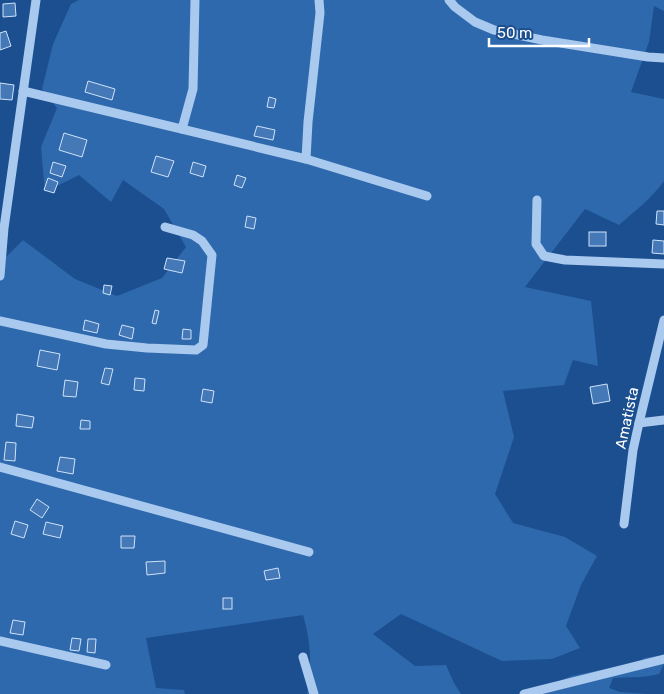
<svg xmlns="http://www.w3.org/2000/svg" width="664" height="694" font-family="Rubik,sans-serif">
  <style>
    .green { fill: #2e69ad }
    .building { fill: #4478b7; stroke: #cfe3fa }
    .lines { fill: none; stroke-linecap: round; stroke-linejoin: round }
    .minor { stroke: #a9c9ee; stroke-width: 9 }
    .labels { text-anchor: middle; dominant-baseline: central; stroke-width: 4; stroke-linejoin: round; paint-order: stroke }
    .street-label { font-size: 15px; fill: #fff; stroke: #1b4f8f }
  </style>
  <rect width="100%" height="100%" fill="#1b4f8f"/>
  <g class="green">
    <path d="M79,0H664V11L654,6L649,42L631,92L664,99V181C652,198 635,211 619,225L585,209L525,287L591,301L598,366L573,360L564,385L503,391L514,437L495,494L513,523L565,537L597,556L581,585L566,626L580,648L552,659L502,661L401,614L373,634L415,666L446,665L454,683L461,694H307C312,666 311,642 303,615L146,638L156,688L184,690L185,694H0V263L23,240L75,279L117,296L162,278L186,247L164,209L123,180L111,202L79,175L45,192L41,147L57,108L42,89L53,44L71,4Z"/>
    <path d="M657,656L664,664L659,674C644,678 628,677 613,678L609,688L620,692L647,694H530L549,683L560,681L571,676L635,663L645,658Z"/>
  </g>
  <g class="building">
    <path d="M15,3L16,16L3,17V4Z"/>
    <path d="M6,31L11,46L0,50V33Z"/>
    <path d="M88,81L115,89L112,100L85,92Z"/>
    <path d="M0,83L14,85L12,100L0,99Z"/>
    <path d="M269,97L276,99L274,108L267,107Z"/>
    <path d="M257,126L275,130L273,140L254,136Z"/>
    <path d="M64,133L87,140L82,157L59,150Z"/>
    <path d="M156,156L174,161L168,177L151,172Z"/>
    <path d="M53,162L66,166L62,177L50,173Z"/>
    <path d="M193,162L206,166L203,177L190,173Z"/>
    <path d="M237,175L246,178L242,188L234,185Z"/>
    <path d="M48,178L58,182L54,193L44,190Z"/>
    <path d="M657,211H664V225L656,224Z"/>
    <path d="M247,216L256,218L254,229L245,227Z"/>
    <rect x="589" y="232" width="17" height="14"/>
    <path d="M653,240L664,241V254L652,253Z"/>
    <path d="M167,258L185,261L182,273L164,269Z"/>
    <path d="M104,285L112,286L110,295L103,293Z"/>
    <path d="M155,310L159,311L156,324L152,323Z"/>
    <path d="M85,320L99,324L97,333L83,330Z"/>
    <path d="M122,325L134,328L132,339L119,335Z"/>
    <path d="M183,329L191,330V339H182Z"/>
    <path d="M40,350L60,354L57,370L37,366Z"/>
    <path d="M105,368L113,369L109,385L101,383Z"/>
    <path d="M135,378L145,379L144,391L134,390Z"/>
    <path d="M65,380L78,382L76,397L63,396Z"/>
    <path d="M607,384L610,401L593,404L590,387Z"/>
    <path d="M203,389L214,391L212,403L201,401Z"/>
    <path d="M17,414L34,417L32,428L16,426Z"/>
    <path d="M81,420L90,421V429H80Z"/>
    <path d="M6,442L16,443L15,461L4,460Z"/>
    <path d="M60,457L75,459L73,474L57,471Z"/>
    <path d="M37,499L49,507L42,518L30,510Z"/>
    <path d="M15,521L28,525L24,538L11,534Z"/>
    <path d="M46,522L63,526L60,538L43,534Z"/>
    <path d="M121,536H135L134,548H121Z"/>
    <path d="M165,561V573L147,575L146,562Z"/>
    <path d="M278,568L280,578L266,580L264,571Z"/>
    <rect x="223" y="598" width="9" height="11"/>
    <path d="M13,620L25,622L23,635L10,633Z"/>
    <path d="M72,638L81,639L79,651L70,650Z"/>
    <path d="M88,639H96L95,653L87,652Z"/>
  </g>
  <g class="lines">
    <g class="minor">
      <path d="M449,0L455,7L475,22L494,30L542,40L648,57L664,58"/>
      <path d="M23,91L306,159L427,196"/>
      <path d="M182,129L193,89L195,0"/>
      <path d="M306,159L308,122L320,13L319,0"/>
      <path d="M537,200L536,244L544,256L565,260L664,264"/>
      <path d="M0,276L4,228L36,0"/>
      <path d="M0,321L106,344L147,348L196,350L203,345L212,255L202,241L193,235L165,227"/>
      <path d="M639,423L664,420"/>
      <path d="M0,467L309,552"/>
      <path d="M624,524L633,450L639,423L664,320"/>
      <path d="M0,641L106,665"/>
      <path d="M303,657L314,694"/>
      <path d="M524,694L664,659"/>
    </g>
  </g>
  <g class="labels">
    <g class="street-label">
      <text transform="translate(627 418) rotate(-78)">Amatista</text>
    </g>
  </g>
  <path d="M489 38v8h100v-8" fill="none" stroke="#ffffff" stroke-width="2.5"/>
  <text x="497" y="38" font-size="15" fill="#ffffff" stroke="#1b4f8f" stroke-width="4" paint-order="stroke">50 m</text>
</svg>
